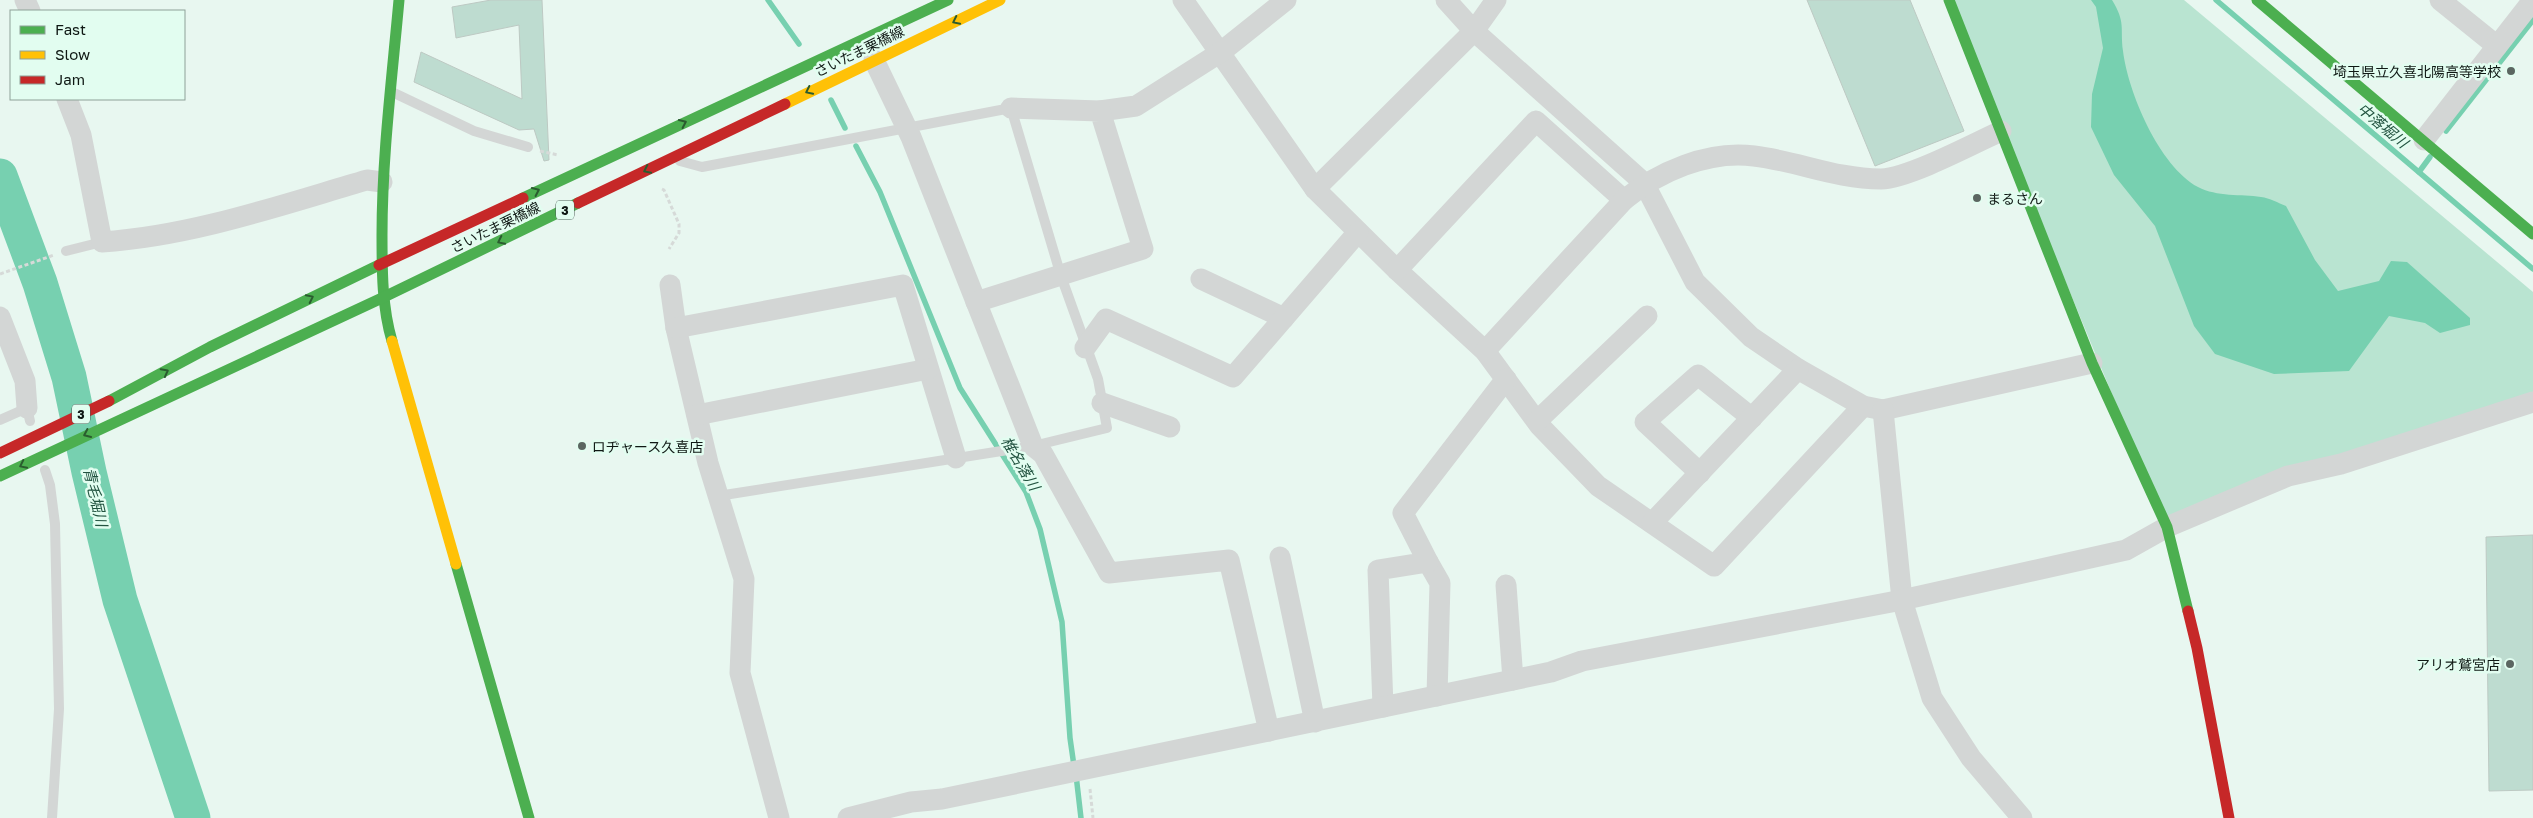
<svg xmlns="http://www.w3.org/2000/svg" width="2533" height="818" font-family="'Golos Text','Noto Sans JP',sans-serif">
  <style>
    .green { fill: #b9e4d1 }
    .water { fill: #77d0b0 }
    .lines { fill: none; stroke-linecap: round; stroke-linejoin: round }
    .stream { stroke: #77d0b0; stroke-width: 5.5 }
    .river { stroke: #77d0b0; stroke-width: 35 }
    .building { fill: #bedcd0; stroke: #bdc9c3 }
    .path { stroke: #d6dad8; stroke-width: 3; stroke-dasharray: 4 2.5; stroke-linecap: butt }
    .lane { stroke: #d3d6d5; stroke-width: 10 }
    .street { stroke: #d3d6d5; stroke-width: 21 }
    .fast { stroke: #4caf50; stroke-width: 11 }
    .slow { stroke: #ffc107; stroke-width: 11 }
    .jam { stroke: #c62828; stroke-width: 11 }
    .oneway { stroke: #2a5c2f }
    .poi-dot { fill: #5b6661; stroke: #e2fdf0; stroke-width: 2 }
    .labels { text-anchor: middle; dominant-baseline: central; stroke-width: 5; stroke-linejoin: round; paint-order: stroke }
    .shield { fill: #e2fdf0; stroke: #4e5d56; stroke-width: 1 }
    .shield-label { font-size: 12px; font-weight: bold; fill: #0f1814 }
    .street-label { font-size: 14px; fill: #0f1814; stroke: #e2fdf0 }
    .poi-label { font-size: 14px; fill: #0f1814; stroke: #e2fdf0; text-anchor: end }
    .water-label { font-size: 15px; font-style: italic; fill: #235441; stroke: #e2fdf0 }
  </style>
  <rect width="100%" height="100%" fill="#e8f7f0"/>
  <path class="green" d="M1949,0H2184L2533,292V402L2167,527Z"/>
  <path class="water" d="M2091,0H2112C2126,23 2120,27 2123,51C2128,92 2159,166 2198,187C2217,197 2241,194 2261,197C2270,198 2278,203 2286,206L2315,260L2338,291L2379,281L2391,261L2407,262L2470,318V325L2440,333L2425,323L2389,316L2349,371L2274,374L2215,354L2194,326L2155,226L2114,175L2091,127L2092,94L2103,48L2096,7Z"/>
  <g class="lines">
    <g class="stream">
      <path d="M768,0L799,44"/>
      <path d="M2216,0L2533,269"/>
      <path d="M831,100L845,128"/>
      <path d="M2446,131L2533,20"/>
      <path d="M856,146L880,192L960,388L1026,492L1040,529L1062,622L1070,738L1074,766"/>
      <path d="M2419,172L2430,157"/>
      <path d="M1076,775L1081,818"/>
    </g>
    <path class="river" d="M0,176L40,283L69,377L89,472L120,600L193,818"/>
  </g>
  <g class="building">
    <path d="M491,0H542L549,160L544,161L534,129L519,130L414,82L421,52L522,99L519,25L456,38L452,7Z"/>
    <path d="M1807,0H1910L1964,131L1875,166Z"/>
    <path d="M2533,535V790L2489,791L2486,537Z"/>
  </g>
  <g class="lines">
    <g class="path">
      <path d="M540,151L558,155"/>
      <path d="M662,189L664,190L679,224V233L669,249"/>
      <path d="M0,274L54,255"/>
      <path d="M1090,789L1093,818"/>
    </g>
    <g class="lane">
      <path d="M392,92L474,131L528,147"/>
      <path d="M680,161L702,167L1011,108L1061,276L1098,379L1107,428L1033,446L718,496"/>
      <path d="M66,251L102,242"/>
      <path d="M0,420L27,408L30,421"/>
      <path d="M45,470L50,485L55,524L59,709L52,818"/>
    </g>
    <g class="street">
      <path d="M25,0L30,11"/>
      <path d="M1183,0L1315,189L1397,270L1485,351L1540,426L1598,486L1714,566L1863,406"/>
      <path d="M1446,0L1474,31L1644,183L1695,282L1751,337L1798,369L1863,406L1883,410L2092,363"/>
      <path d="M2440,0L2497,46"/>
      <path d="M874,60L911,137L1033,446L1043,454L1109,573L1229,560L1269,731"/>
      <path d="M67,99L81,135L102,242C192,236 281,205 367,180L382,182"/>
      <path d="M1100,111L1136,106L1221,52L1286,0"/>
      <path d="M2424,140L2533,0"/>
      <path d="M1315,189L1474,31L1496,0"/>
      <path d="M1397,270L1536,121L1624,200"/>
      <path d="M1201,279L1284,318"/>
      <path d="M670,285L676,328L708,463L744,579L740,673L779,818"/>
      <path d="M976,302L1143,249L1100,111L1011,108"/>
      <path d="M0,317L25,381L27,408"/>
      <path d="M676,328L903,285L956,458"/>
      <path d="M1085,348L1106,319L1233,377L1358,232"/>
      <path d="M1485,351L1624,200C1658,172 1708,150 1754,156C1797,161 1836,179 1881,179C1909,178 1973,144 2001,131"/>
      <path d="M1102,403L1170,427"/>
      <path d="M1883,410L1902,600L1932,698L1971,758L2022,818"/>
      <path d="M697,415L928,369"/>
      <path d="M1537,421L1647,316"/>
      <path d="M1700,473L1645,422L1698,375L1752,418"/>
      <path d="M1652,523L1798,369"/>
      <path d="M1280,557L1315,722"/>
      <path d="M1428,562L1440,583L1437,696"/>
      <path d="M1506,585L1513,680"/>
      <path d="M1383,707L1378,570L1428,562L1403,513L1506,379"/>
      <path d="M848,818L911,802L942,799L1551,672L1582,661L1902,600L2126,550L2167,527L2288,476L2341,464L2533,402"/>
    </g>
    <g class="fast">
      <path d="M1949,0L2092,363L2167,527L2188,611"/>
      <path d="M2257,0L2533,234"/>
      <path d="M523,198L948,0"/>
      <path d="M392,341C382,307 382,271 382,235C382,157 392,78 399,0"/>
      <path d="M109,401L210,347L379,265"/>
      <path d="M0,476L382,298L578,203"/>
      <path d="M456,564L529,818"/>
    </g>
    <g class="slow">
      <path d="M785,104L1000,0"/>
      <path d="M392,341L456,564"/>
    </g>
    <g class="jam">
      <path d="M578,203L785,104"/>
      <path d="M379,265L523,198"/>
      <path d="M0,453L109,401"/>
      <path d="M2188,611L2197,648L2229,818"/>
    </g>
  </g>
  <defs><path id="oneway-chevron" d="M-2-3.5L2.5 0L-2 3.5" fill="none" stroke-width="1.6" stroke-linecap="round" stroke-linejoin="round" transform="scale(1.25)"/></defs>
  <g class="oneway">
    <use href="#oneway-chevron" transform="translate(956 21) rotate(154)"/>
    <use href="#oneway-chevron" transform="translate(809 91) rotate(154)"/>
    <use href="#oneway-chevron" transform="translate(683 123) rotate(-25)"/>
    <use href="#oneway-chevron" transform="translate(647 170) rotate(154)"/>
    <use href="#oneway-chevron" transform="translate(536 191) rotate(-25)"/>
    <use href="#oneway-chevron" transform="translate(501 241) rotate(154)"/>
    <use href="#oneway-chevron" transform="translate(310 298) rotate(-26)"/>
    <use href="#oneway-chevron" transform="translate(165 372) rotate(-28)"/>
    <use href="#oneway-chevron" transform="translate(87 434) rotate(155)"/>
    <use href="#oneway-chevron" transform="translate(23 465) rotate(154)"/>
  </g>
  <g class="poi-dot">
    <circle cx="2511" cy="71" r="5"/>
    <circle cx="1977" cy="198" r="5"/>
    <circle cx="582" cy="446" r="5"/>
    <circle cx="2510" cy="664" r="5"/>
  </g>
  <g class="labels">
    <g class="shield">
      <rect x="556" y="200.5" width="18" height="19" rx="4"/>
      <rect x="72" y="404.5" width="18" height="19" rx="4"/>
    </g>
    <g class="shield-label">
      <text x="565" y="210">3</text>
      <text x="81" y="414">3</text>
    </g>
    <g class="street-label">
      <text transform="translate(859 51) rotate(-26)">さいたま栗橋線</text>
      <text transform="translate(495 227) rotate(-26)">さいたま栗橋線</text>
    </g>
    <g class="poi-label">
      <text x="2501" y="71">埼玉県立久喜北陽高等学校</text>
      <text x="1987" y="198" text-anchor="start">まるさん</text>
      <text x="592" y="446" text-anchor="start">ロヂャース久喜店</text>
      <text x="2500" y="664">アリオ鷲宮店</text>
    </g>
    <g class="water-label">
      <text transform="translate(2383 125) rotate(40)">中落堀川</text>
      <text transform="translate(1021 463) rotate(59)">椎名落川</text>
      <text transform="translate(96 497) rotate(77)">青毛堀川</text>
    </g>
  </g>
  <rect x="10" y="10" width="175" height="90" fill="#e2fdf0" stroke="#8ea198"/>
  <rect x="20" y="26" width="25" height="8" fill="#4caf50" stroke="#8ea198"/>
  <text x="55" y="35" font-size="15" fill="#0f1814">Fast</text>
  <rect x="20" y="51" width="25" height="8" fill="#ffc107" stroke="#8ea198"/>
  <text x="55" y="60" font-size="15" fill="#0f1814">Slow</text>
  <rect x="20" y="76" width="25" height="8" fill="#c62828" stroke="#8ea198"/>
  <text x="55" y="85" font-size="15" fill="#0f1814">Jam</text>
</svg>
